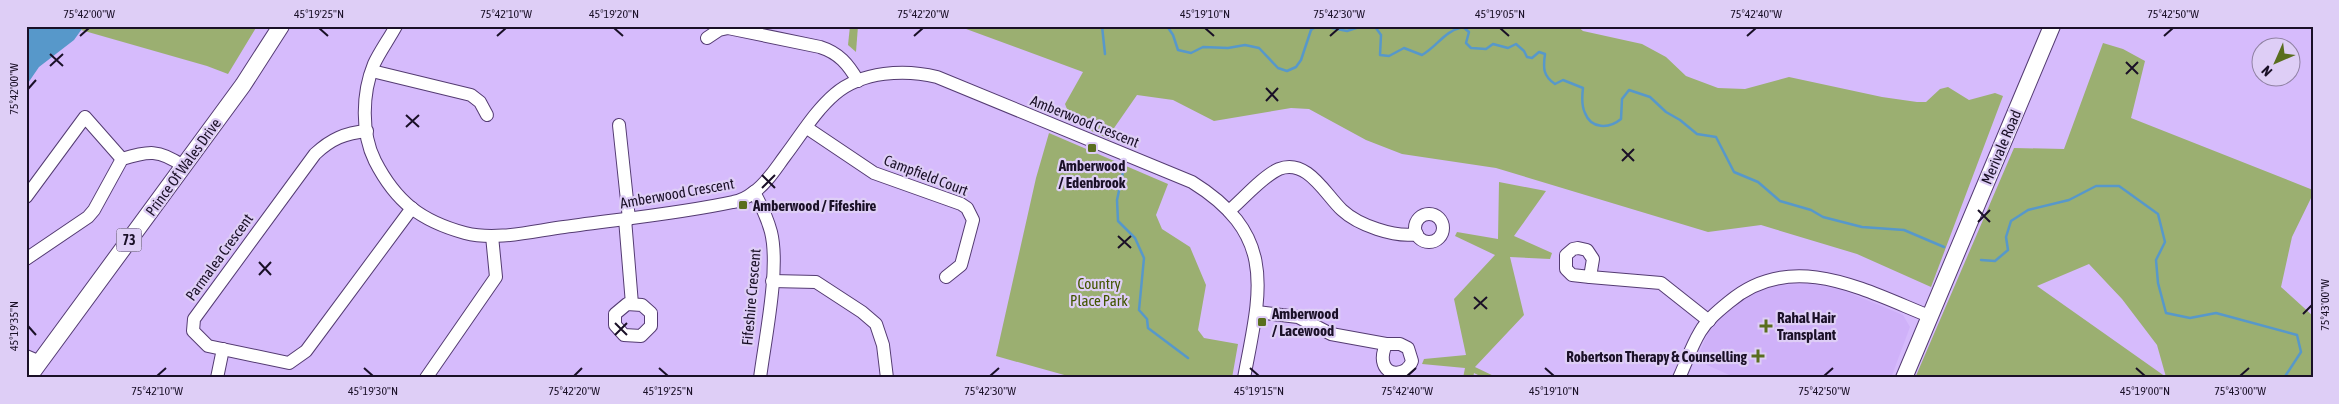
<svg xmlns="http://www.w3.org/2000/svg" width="2339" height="404" font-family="'Asap Condensed',sans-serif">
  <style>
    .built { fill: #cfb1f9 }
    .green { fill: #9baf71; fill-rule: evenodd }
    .water { fill: #5798ca }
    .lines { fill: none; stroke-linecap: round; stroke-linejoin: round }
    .stream { stroke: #5798ca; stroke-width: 2.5 }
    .minor-casing { stroke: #543b72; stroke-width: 14 }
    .major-casing { stroke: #543b72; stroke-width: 18 }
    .minor { stroke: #fff; stroke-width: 12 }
    .major { stroke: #fff; stroke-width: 16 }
    .ticks { fill: none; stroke: #1a1027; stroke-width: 2 }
    .poi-dot { fill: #596e1e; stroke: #decef6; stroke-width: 2 }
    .labels { text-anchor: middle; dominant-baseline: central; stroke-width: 4.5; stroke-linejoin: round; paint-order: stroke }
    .shield { fill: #decef6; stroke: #554965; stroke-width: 1 }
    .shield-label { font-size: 14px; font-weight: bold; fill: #1a1027 }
    .street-label { font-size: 15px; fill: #1a1027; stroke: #decef6 }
    .poi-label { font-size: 15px; font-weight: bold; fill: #1a1027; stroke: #decef6; text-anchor: start }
    .park-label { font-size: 15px; fill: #425500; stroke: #decef6 }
    .neatline { fill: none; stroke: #1a1027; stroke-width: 2 }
    .ticks-label { font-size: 12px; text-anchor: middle; fill: #1a1027 }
  </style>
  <rect width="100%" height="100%" fill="#d6bbfc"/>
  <path class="built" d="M1810,284L1840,289L1903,315L1910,327L1891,378H1736L1696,360L1708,333L1723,314L1744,296L1778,285Z"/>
  <g class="green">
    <path d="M84,26H257L228,74L207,66L81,30Z"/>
    <path d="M850,26H858L856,52L848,45Z"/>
    <path d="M958,26H1577L1583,31L1642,44L1666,57L1686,76L1718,88L1745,89L1789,77L1882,97L1917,102H1926L1940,89L1948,87L1969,100L1995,93L2003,96L1931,287L1857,254L1761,225L1708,232L1496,168L1402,154L1366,140L1309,109L1291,108L1214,121L1173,100L1137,95L1112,131L1111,140L1072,122L1065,104L1083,72Z"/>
    <path d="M2103,43L2123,49L2145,61L2131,118L2313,190V194L2292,237L2281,287L2313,316V378H1915L2014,148L2064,149ZM2089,264L2122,299L2157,345L2166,377L2037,286Z"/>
    <path d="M1049,133L1168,184L1156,215L1162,229L1190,247L1206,285L1198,330L1204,338L1238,344L1232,378H1075L996,356L1036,178Z"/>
    <path d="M1499,182L1546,191L1514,236L1552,253L1550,259L1510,257L1524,315L1475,367L1498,378H1484L1474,373L1473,378H1463L1465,368L1422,364L1424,359L1466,355L1454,299L1495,255L1455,236L1457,232L1498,239Z"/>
  </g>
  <path class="water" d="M26,26H84L74,40L39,67L26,86Z"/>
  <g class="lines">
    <g class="stream">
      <path d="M1102,26L1105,54"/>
      <path d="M1167,26L1173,35L1178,50L1191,53L1203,47L1228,48L1245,45L1259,48L1278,68L1287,71L1296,67L1301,60L1311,30L1317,26"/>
      <path d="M1322,26L1347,31L1362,26L1376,28L1381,35L1380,55L1389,56L1404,48L1422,55C1438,46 1444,31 1463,27L1469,32L1466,43L1471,48L1486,49L1493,44L1508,48L1516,44L1524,51L1527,57L1532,58L1539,52L1545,54C1543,68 1543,76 1555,84L1563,80L1583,88C1582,96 1581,105 1585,113C1591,129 1609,129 1621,119L1622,99L1629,90L1650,97L1666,112L1680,120L1697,134L1716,137L1734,172L1758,182L1780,201L1811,210L1823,217L1862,227L1904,230L1944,247"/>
      <path d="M1123,172L1117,200L1118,221L1135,238L1144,258L1139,310L1147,319L1148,328L1188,358"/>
      <path d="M1981,260L1995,261L2008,250L2006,237L2011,221L2028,210L2069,200L2096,186H2119L2158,214L2165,242L2156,260L2158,283L2166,313L2190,318L2216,313L2297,335L2301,352L2284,378"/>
    </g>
    <g class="minor-casing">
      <g id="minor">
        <path d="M396,26C389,39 380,51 374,64C362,93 361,133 375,161C396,202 421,221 465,233C496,241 533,231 564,227C620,219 677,214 733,202C740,201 749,196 754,192C767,183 776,168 785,156C801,135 815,111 835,94C862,71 905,69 937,77L1192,182C1279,236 1260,292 1244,378"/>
        <path d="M707,38L719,30L728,28L820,47C839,53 848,64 858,81"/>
        <path d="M372,71L471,95L480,102L487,115"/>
        <path d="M619,125L629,219"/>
        <path d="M807,128L874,173L961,204L967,208L973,220L961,265L946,277"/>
        <path d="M367,131C345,133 331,139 315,154L194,319L193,331L208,346L289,363L306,351L412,208"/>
        <path d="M754,192C761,205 767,217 771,232C780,268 765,339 760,378"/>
        <path d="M26,197L85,117L122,159"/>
        <path d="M1229,211C1243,199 1263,176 1279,169C1307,158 1325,194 1342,210C1358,225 1395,238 1417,234"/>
        <circle cx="1429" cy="228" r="14"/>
        <path d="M625,219L632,304"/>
        <path d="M1578,248L1587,250L1593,259L1590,277L1572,275L1566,269V255L1573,249Z"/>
        <path d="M26,259L88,217L94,210L122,159C148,151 159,149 183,166"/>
        <path d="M1590,277L1661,283L1709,321"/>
        <path d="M772,281L816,282L862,312L876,324L883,345L887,378"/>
        <path d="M627,304L642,305L651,313V326L641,336L624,335L615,325V314Z"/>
        <path d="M1257,312L1298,317L1331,334L1386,344"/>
        <path d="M1386,344H1400L1408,348L1412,361C1407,375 1386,378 1383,361C1382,355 1384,349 1386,344Z"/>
        <path d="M26,356L40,362"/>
        <path d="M217,378L223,349"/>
        <path d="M426,378L496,277L492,236"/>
        <path d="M1679,378C1686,363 1691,347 1700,332C1707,320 1718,311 1729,302C1792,249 1864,290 1929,316"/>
      </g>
    </g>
    <g class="major-casing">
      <g id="major">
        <path d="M28,378L243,85L281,26"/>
        <path d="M1904,378L2052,26"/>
      </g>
    </g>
    <use href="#minor" class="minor"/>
    <use href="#major" class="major"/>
  </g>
  <path class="ticks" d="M319,28L328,36M614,28L623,36M1205,28L1214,36M1500,28L1509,36M80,36L89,28M497,36L506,28M914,36L923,28M1330,36L1339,28M1747,36L1756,28M2164,36L2173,28M50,54L63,66M2126,62L2138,74M50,66L63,54M2126,74L2138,62M1266,88L1278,101M28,89L36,80M1266,101L1278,88M406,115L419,127M406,127L419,115M1622,149L1634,161M1622,161L1634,149M762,175L775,188M762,188L775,175M1978,210L1990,222M1978,222L1990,210M1118,236L1131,248M1118,248L1131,236M259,262L271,275M259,275L271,262M1474,297L1487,309M1474,309L1487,297M2303,314L2312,305M615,323L627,335M28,326L36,335M615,335L627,323M364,368L373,376M659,368L668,376M1250,368L1259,376M1545,368L1554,376M2136,368L2145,376M157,376L166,368M574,376L582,368M990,376L999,368M1407,376L1416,368M1824,376L1833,368M2240,376L2249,368"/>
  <g class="poi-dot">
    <rect x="1087" y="143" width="10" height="10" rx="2.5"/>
    <rect x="738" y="200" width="10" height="10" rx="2.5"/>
    <rect x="1257" y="317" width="10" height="10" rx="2.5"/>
    <path d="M1763.5 318.5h5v5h5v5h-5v5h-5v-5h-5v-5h5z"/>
    <path d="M1755.5 348.5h5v5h5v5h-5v5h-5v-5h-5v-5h5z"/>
  </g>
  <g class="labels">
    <rect class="shield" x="116.5" y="228.5" width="25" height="23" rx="4"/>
    <g class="shield-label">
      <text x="129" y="240">73</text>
    </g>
    <g class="street-label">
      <text transform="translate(1085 121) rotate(22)">Amberwood Crescent</text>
      <text transform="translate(2001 147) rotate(-67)">Merivale Road</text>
      <text transform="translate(183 167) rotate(-54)">Prince Of Wales Drive</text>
      <text transform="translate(926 175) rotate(21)">Campfield Court</text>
      <text transform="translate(677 193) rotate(-10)">Amberwood Crescent</text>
      <text transform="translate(219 257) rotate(-54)">Parmalea Crescent</text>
      <text transform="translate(751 297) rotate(-85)">Fifeshire Crescent</text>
    </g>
    <g class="poi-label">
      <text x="1092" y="165" text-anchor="middle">Amberwood<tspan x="1092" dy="17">/ Edenbrook</tspan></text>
      <text x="753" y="205">Amberwood / Fifeshire</text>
      <text x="1272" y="313">Amberwood<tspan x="1272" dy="17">/ Lacewood</tspan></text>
      <text x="1777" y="317">Rahal Hair<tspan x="1777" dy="17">Transplant</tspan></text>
      <text x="1747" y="356" text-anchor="end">Robertson Therapy &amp; Counselling</text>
    </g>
    <g class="park-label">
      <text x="1099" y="283">Country<tspan x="1099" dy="17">Place Park</tspan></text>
    </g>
  </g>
  <rect width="2339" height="404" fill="none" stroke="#decef6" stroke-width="55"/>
  <g transform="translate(2276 62) rotate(225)"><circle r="24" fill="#decef6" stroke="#9082a3"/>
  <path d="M0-4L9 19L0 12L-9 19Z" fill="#596e1e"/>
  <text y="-8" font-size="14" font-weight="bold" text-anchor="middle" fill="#1a1027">N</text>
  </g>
  <rect x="28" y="28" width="2284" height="348" class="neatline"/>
  <g class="ticks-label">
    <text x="89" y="18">75°42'00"W</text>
    <text x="319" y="18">45°19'25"N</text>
    <text x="506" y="18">75°42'10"W</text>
    <text x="614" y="18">45°19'20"N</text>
    <text x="923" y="18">75°42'20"W</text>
    <text x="1205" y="18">45°19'10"N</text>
    <text x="1339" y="18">75°42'30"W</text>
    <text x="1500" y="18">45°19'05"N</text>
    <text x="1756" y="18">75°42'40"W</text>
    <text x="2173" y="18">75°42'50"W</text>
    <text transform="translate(14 89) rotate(-90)" y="4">75°42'00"W</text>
    <text transform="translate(2325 305) rotate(-90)" y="4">75°43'00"W</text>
    <text transform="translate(14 326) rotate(-90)" y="4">45°19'35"N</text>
    <text x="157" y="395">75°42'10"W</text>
    <text x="373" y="395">45°19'30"N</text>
    <text x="574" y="395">75°42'20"W</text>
    <text x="668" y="395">45°19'25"N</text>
    <text x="990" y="395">75°42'30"W</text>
    <text x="1259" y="395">45°19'15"N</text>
    <text x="1407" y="395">75°42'40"W</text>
    <text x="1554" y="395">45°19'10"N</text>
    <text x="1824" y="395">75°42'50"W</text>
    <text x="2145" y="395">45°19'00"N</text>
    <text x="2240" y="395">75°43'00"W</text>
  </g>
</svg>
